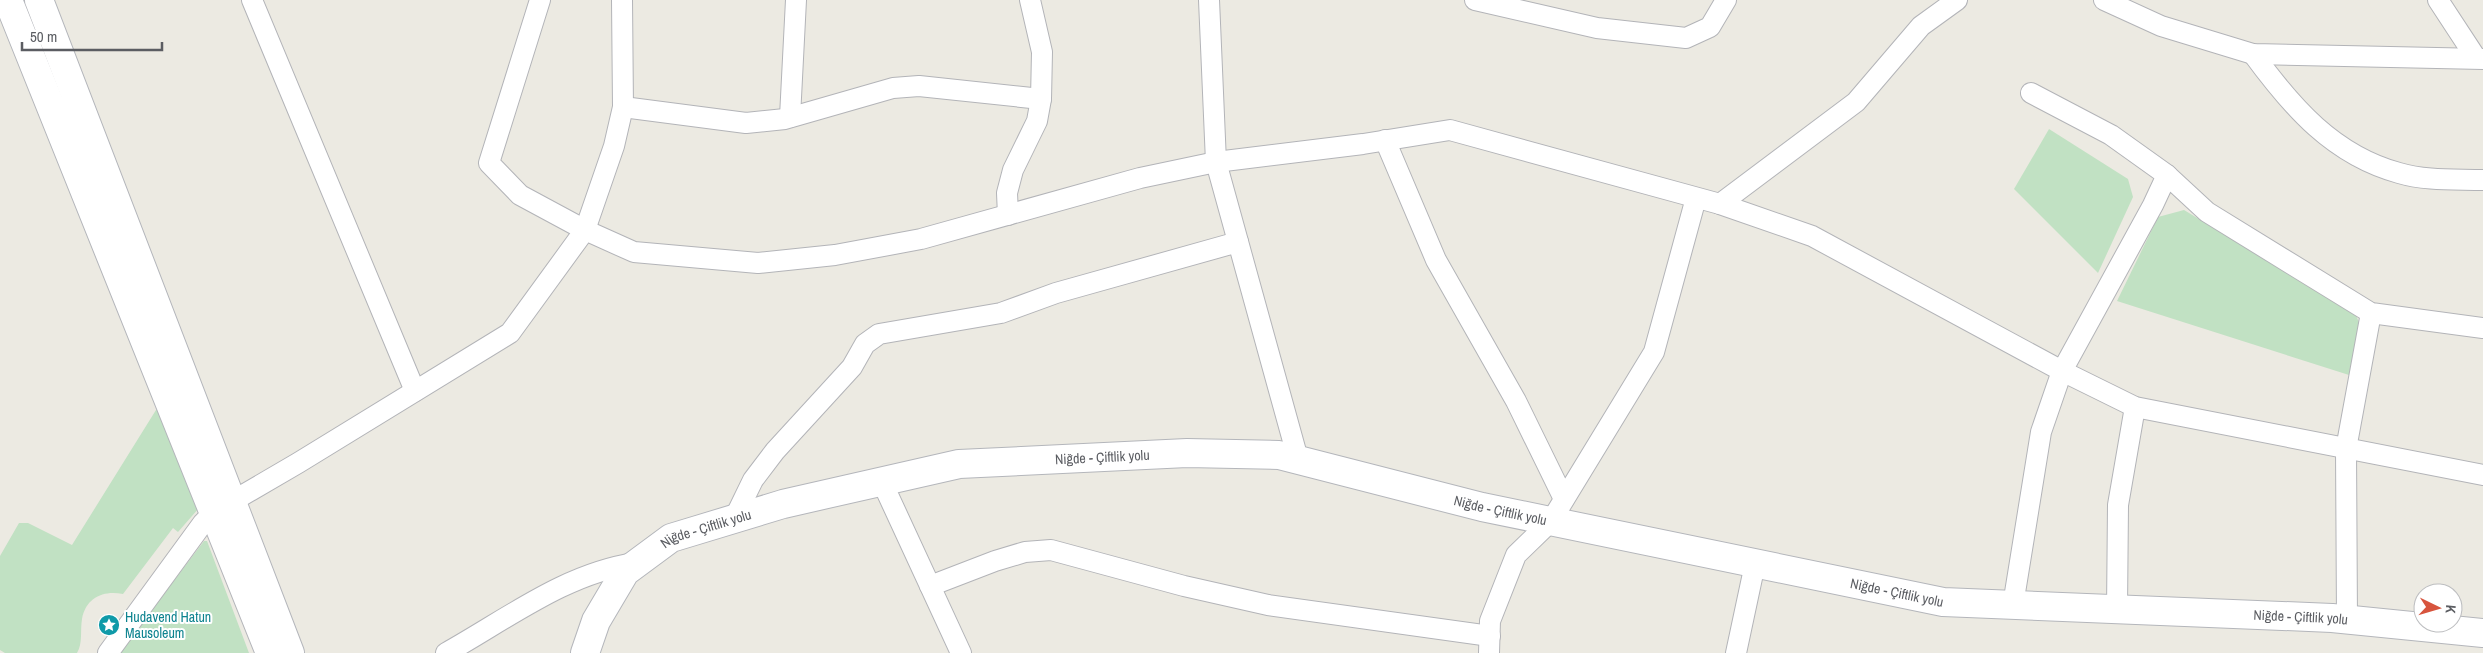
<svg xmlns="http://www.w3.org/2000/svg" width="2483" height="653" font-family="'Archivo Narrow',sans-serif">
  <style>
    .green { fill: #c1e1c3 }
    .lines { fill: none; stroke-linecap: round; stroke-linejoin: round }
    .street-casing { stroke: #b3b4b8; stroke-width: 22 }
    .secondary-casing { stroke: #b4b6bb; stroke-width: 30 }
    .street { stroke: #fff; stroke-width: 20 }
    .secondary { stroke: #fff; stroke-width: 28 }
    .labels { text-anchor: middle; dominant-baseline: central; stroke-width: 4; stroke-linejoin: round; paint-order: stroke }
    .street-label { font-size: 14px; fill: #5b5d62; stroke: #fff }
    .culture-label { font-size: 14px; fill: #0d838f; stroke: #fff; text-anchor: start }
  </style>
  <rect width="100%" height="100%" fill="#eceae2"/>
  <g class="green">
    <path d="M2049,129L2128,179L2133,197L2098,273L2014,189Z"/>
    <path d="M2184,210L2355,313L2361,327L2349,375L2117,301L2158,217Z"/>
    <path d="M165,409L199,508L178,532L173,528L123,594C104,590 86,597 82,619C80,631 83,643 77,653H5L0,650V556L19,523H28L72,545L156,410Z"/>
    <path d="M204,541H207L249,653H119Z"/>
  </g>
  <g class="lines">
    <g class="street-casing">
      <g id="street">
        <path d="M252,0L415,391"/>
        <path d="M540,0L489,163L520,195L585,230L634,252L758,263L835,255L921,239L1140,178L1216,162L1363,144L1450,130L1720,204L1812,236L2062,371L2135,407L2483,475"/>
        <path d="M1209,0L1216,162L1298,459"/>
        <path d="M1475,0L1597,28L1686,38L1710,27L1726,0"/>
        <path d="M2104,0L2161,26L2253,54L2483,59"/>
        <path d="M2438,0L2476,58"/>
        <path d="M2253,54C2292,107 2333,155 2399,173C2426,181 2455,179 2483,180"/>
        <path d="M2031,93L2111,135L2167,175"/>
        <path d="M623,107L746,123L785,119L893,88L919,86L1041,99"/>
        <path d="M790,117L796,0"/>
        <path d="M1385,140L1436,260L1516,401L1564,499"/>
        <path d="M1720,204L1856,102L1921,26L1957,0"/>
        <path d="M1008,215L1007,193L1013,170L1037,121L1041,99L1042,52L1030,0"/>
        <path d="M882,482L961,653"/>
        <path d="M734,519L753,480L775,451L852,367L865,344L879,334L1001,313L1056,293L1238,242"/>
        <path d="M930,586L995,561L1025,552L1051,550L1184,586L1268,605L1490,636"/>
        <path d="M2013,605L2041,432L2062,371L2153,205L2167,175L2207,212L2371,313L2483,328"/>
        <path d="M2117,610L2118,505L2135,407"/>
        <path d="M2347,620L2346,449L2371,313"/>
        <path d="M108,653L203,523L214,512L298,463L510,333L585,230L614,146L623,107L622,0"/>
        <path d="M446,653C507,619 566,573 636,563"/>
        <path d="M1489,653L1490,621L1516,555L1551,521L1654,352L1696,198"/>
        <path d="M1736,653L1755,564"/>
      </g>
    </g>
    <g class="secondary-casing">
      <g id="secondary">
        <path d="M8,0L270,653"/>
        <path d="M39,0L290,653"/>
        <path id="s1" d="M585,653L596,621L625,572L671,538L783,504L959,464L1187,453L1279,455L1482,507L1943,602L2332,618L2483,633"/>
      </g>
    </g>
    <use href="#street" class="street"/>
    <use href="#secondary" class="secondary"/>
  </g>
  <defs>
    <g id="sight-disc" transform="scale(1.125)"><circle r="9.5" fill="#0f9aa8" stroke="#fff"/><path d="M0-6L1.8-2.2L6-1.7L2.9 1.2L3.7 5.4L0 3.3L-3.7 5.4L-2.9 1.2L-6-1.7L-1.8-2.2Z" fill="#fff"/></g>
  </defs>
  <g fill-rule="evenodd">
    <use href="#sight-disc" x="109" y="625"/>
  </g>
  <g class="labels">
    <g class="street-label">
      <text stroke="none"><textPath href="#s1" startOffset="589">Niğde - Çiftlik yolu</textPath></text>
      <text stroke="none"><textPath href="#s1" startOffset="994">Niğde - Çiftlik yolu</textPath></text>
      <text stroke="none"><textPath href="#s1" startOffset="184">Niğde - Çiftlik yolu</textPath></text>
      <text stroke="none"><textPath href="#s1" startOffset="1399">Niğde - Çiftlik yolu</textPath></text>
      <text stroke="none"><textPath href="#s1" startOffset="1804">Niğde - Çiftlik yolu</textPath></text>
    </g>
    <g class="culture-label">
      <text x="125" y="617">Hudavend Hatun<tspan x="125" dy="16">Mausoleum</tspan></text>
    </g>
  </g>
  <g transform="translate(2438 608) rotate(95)"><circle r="24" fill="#ffffff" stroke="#bdbec0"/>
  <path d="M0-4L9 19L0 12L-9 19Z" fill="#d7543d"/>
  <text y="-8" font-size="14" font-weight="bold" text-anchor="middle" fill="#5b5d62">K</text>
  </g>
  <path d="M22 42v8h140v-8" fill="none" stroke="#5b5d62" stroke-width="2.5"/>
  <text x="30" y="42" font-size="15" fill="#5b5d62" stroke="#ffffff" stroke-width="4" paint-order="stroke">50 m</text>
</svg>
